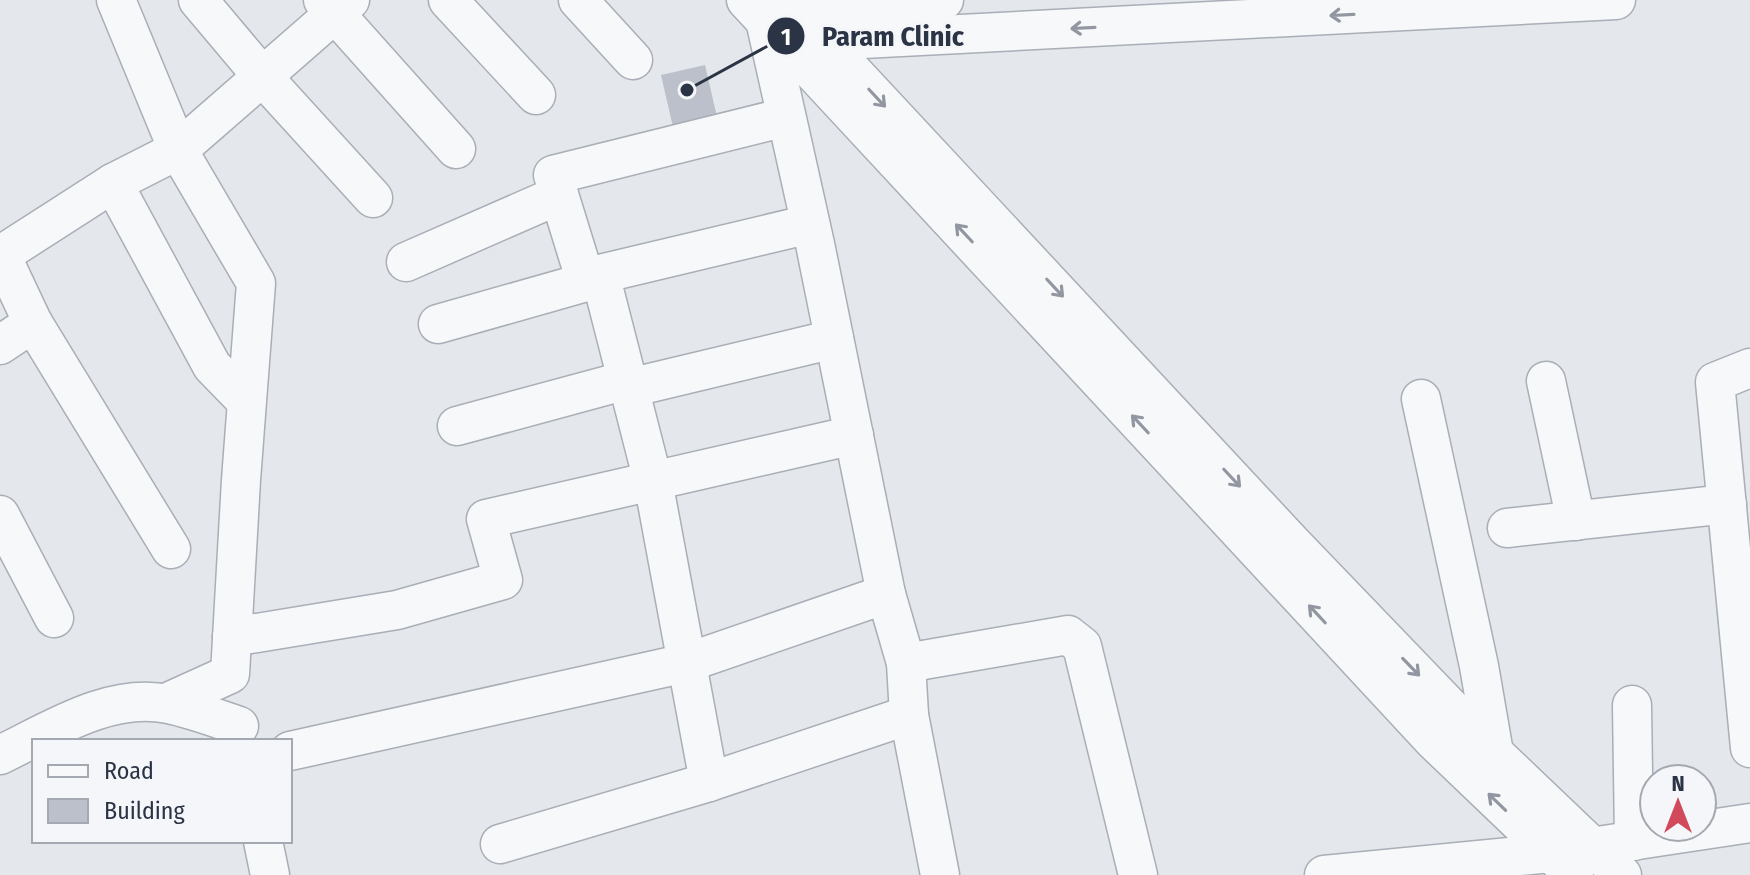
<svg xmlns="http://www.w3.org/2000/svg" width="1750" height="875" font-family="'Fira Sans Condensed',sans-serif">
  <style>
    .building { fill: #bbc0ca }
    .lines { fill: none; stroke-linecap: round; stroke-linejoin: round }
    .minor-casing { stroke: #a9aeb7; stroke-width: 41 }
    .minor { stroke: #f7f8fa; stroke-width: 38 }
    .oneway { stroke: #9196a0 }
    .leader { fill: none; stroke: #2b3445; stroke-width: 3 }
    .callout-dot { fill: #2b3445; stroke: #f4f6f9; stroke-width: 3 }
    .mark-label { font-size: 24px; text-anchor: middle; font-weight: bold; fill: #fff }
    .callout-label { font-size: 28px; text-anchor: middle; font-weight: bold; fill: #2b3445; stroke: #f4f6f9; stroke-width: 6; stroke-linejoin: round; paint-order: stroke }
  </style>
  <rect width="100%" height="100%" fill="#e4e7ec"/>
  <path class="building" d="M705,65L717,117L673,127L661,75Z"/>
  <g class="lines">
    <g class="minor-casing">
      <g id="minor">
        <path d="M198,0L262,76L373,198"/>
        <path d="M323,0L456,149"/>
        <path d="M448,0L536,95"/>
        <path d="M578,0L633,60"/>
        <path d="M746,0L1434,741L1574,875"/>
        <path d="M786,0L1292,543L1494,753L1622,875"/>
        <path d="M808,44L824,41L1616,0"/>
        <path d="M113,183L212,366L246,401"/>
        <path d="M406,262L559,195"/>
        <path d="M600,274L586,282L553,175L786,117"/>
        <path d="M33,323L171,549"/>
        <path d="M438,324L586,282"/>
        <path d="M0,345L33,323L1,255L113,183L178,150L116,0"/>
        <path d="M1750,368L1715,382L1750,748"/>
        <path d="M1546,381L1576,521"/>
        <path d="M629,388L834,339"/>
        <path d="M1421,399L1479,666L1494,753"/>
        <path d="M457,426L627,380"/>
        <path d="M0,515L54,618"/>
        <path d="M1507,528L1727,504"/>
        <path d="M232,637L397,610L503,580L486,519L854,435"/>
        <path d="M906,663L1068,635L1082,646L1138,875"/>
        <path d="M166,703L230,674L241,480L256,283L178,150L350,0"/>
        <path d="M1632,705L1634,841"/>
        <path d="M290,751L686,663L886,594"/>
        <path d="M0,755C50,731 109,692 168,704C192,709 216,718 239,726"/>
        <path d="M709,782L653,481L600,274L810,224"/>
        <path d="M263,841L270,875"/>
        <path d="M500,844L709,782L909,715"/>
        <path d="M940,875L909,715L906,663L886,594L815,244L765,20L796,11L944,0"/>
        <path d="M1324,875L1551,853L1750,823"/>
      </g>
    </g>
    <use href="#minor" class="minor"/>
  </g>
  <defs><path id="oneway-shaft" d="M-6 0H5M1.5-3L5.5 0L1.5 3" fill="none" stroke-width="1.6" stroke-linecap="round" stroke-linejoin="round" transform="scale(2)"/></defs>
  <g class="oneway">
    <use href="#oneway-shaft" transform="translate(1342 15) rotate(177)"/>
    <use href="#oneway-shaft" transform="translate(1083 28) rotate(177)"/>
    <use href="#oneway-shaft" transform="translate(877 98) rotate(47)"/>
    <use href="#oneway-shaft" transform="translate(964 233) rotate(-133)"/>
    <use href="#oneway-shaft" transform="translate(1055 288) rotate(47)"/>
    <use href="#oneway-shaft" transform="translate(1140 424) rotate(-133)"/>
    <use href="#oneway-shaft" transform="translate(1232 478) rotate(47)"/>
    <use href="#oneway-shaft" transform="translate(1317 614) rotate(-133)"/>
    <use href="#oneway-shaft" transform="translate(1411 667) rotate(46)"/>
    <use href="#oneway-shaft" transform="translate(1497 802) rotate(-136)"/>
  </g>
  <path class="leader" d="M687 90L786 36"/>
  <g class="callout-dot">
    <circle cx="687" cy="90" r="8"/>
    <circle cx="786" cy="36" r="20"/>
  </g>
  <g class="mark-label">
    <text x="786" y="45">1</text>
  </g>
  <g class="callout-label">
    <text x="893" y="46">Param Clinic</text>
  </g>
  <rect x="32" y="739" width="260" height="104" fill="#f4f6f9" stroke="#a4a8b1" stroke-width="2"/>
  <rect x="48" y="765" width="40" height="12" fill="#f7f8fa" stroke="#a4a8b1" stroke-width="2"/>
  <text x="104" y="779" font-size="24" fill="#2b3445">Road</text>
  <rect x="48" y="799" width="40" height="24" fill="#bbc0ca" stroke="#a4a8b1" stroke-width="2"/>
  <text x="104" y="819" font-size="24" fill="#2b3445">Building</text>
  <g transform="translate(1678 803)"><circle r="38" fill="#f4f6f9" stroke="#a4a8b1" stroke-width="2"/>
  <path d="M0-6L14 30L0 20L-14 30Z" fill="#d1495b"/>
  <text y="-12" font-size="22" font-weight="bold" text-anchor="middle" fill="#2b3445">N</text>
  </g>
</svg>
